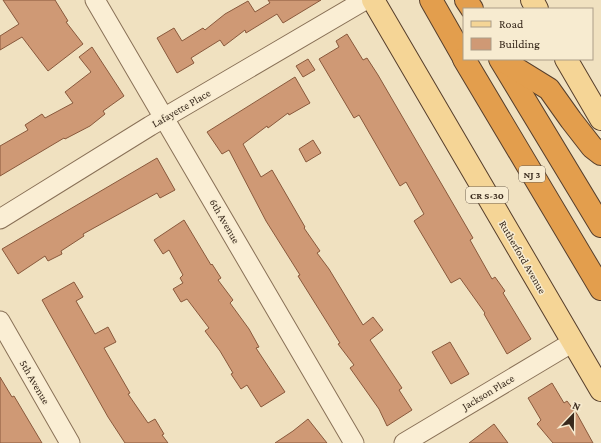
<svg xmlns="http://www.w3.org/2000/svg" width="601" height="443" font-family="'Crimson Pro',serif">
  <style>
    .building { fill: #cf9975; stroke: #89593c }
    .lines { fill: none; stroke-linecap: round; stroke-linejoin: round }
    .minor-casing { stroke: #897157; stroke-width: 21 }
    .primary-casing { stroke: #573f2c; stroke-width: 24 }
    .motorway-casing { stroke: #573f2c; stroke-width: 24 }
    .minor { stroke: #faeed4; stroke-width: 19 }
    .primary { stroke: #f5d596; stroke-width: 22 }
    .motorway { stroke: #e39e4d; stroke-width: 22 }
    .labels { text-anchor: middle; dominant-baseline: central; stroke-width: 3; stroke-linejoin: round; paint-order: stroke }
    .shield { fill: #f7ebd0; stroke: #716352; stroke-width: 1 }
    .shield-label { font-size: 10px; font-weight: bold; fill: #38291c }
    .street-label { font-size: 11px; fill: #38291c; stroke: #f7ebd0 }
  </style>
  <rect width="100%" height="100%" fill="#f0e1c0"/>
  <g class="building">
    <path d="M3,0H55L68,21L66,22L83,44L48,71L22,37L0,50V36L19,24Z"/>
    <path d="M268,0H321L283,23L277,14L246,33L245,30L224,46L220,40L191,58L194,63L177,73L157,38L174,28L182,41L203,28L205,30L225,14L248,1L255,12L270,3Z"/>
    <path d="M347,34L363,60L367,58L378,75L473,238L470,240L492,279L495,277L505,291L503,293L531,339L507,354L484,314L485,313L460,278L451,283L414,221L424,214L406,182L400,186L359,115L354,118L319,59L339,47L336,41Z"/>
    <path d="M92,47L124,96L103,111L105,114L90,126L65,139L64,138L0,176V146L28,130L25,125L42,114L45,118L73,103L65,92L91,72L79,57Z"/>
    <path d="M308,59L315,70L303,77L296,66Z"/>
    <path d="M295,77L310,103L289,115L288,113L268,128L267,126L243,144L261,177L272,170L305,227L304,228L320,251L317,253L329,269L363,325L373,317L383,330L370,340L402,388L399,390L412,410L387,426L379,409L350,368L354,365L338,344L340,343L298,276L300,275L266,221L229,150L222,154L207,132Z"/>
    <path d="M313,140L321,153L306,162L299,149Z"/>
    <path d="M157,158L175,190L160,198L157,193L83,234L84,236L61,251L62,254L48,261L45,256L18,274L2,249Z"/>
    <path d="M184,220L211,265L212,264L221,278L218,280L233,300L230,303L249,329L259,347L256,348L285,392L261,407L247,385L241,389L231,374L233,373L220,351L205,331L209,328L187,299L181,302L173,289L183,283L180,278L183,275L169,250L163,254L154,240Z"/>
    <path d="M74,282L83,297L76,301L95,334L108,327L116,342L104,348L130,393L128,394L148,423L155,419L164,434L162,435L168,443H125L108,417L42,300Z"/>
    <path d="M450,342L469,374L451,384L432,352Z"/>
    <path d="M0,377L12,397L14,396L42,443H0Z"/>
    <path d="M552,383L564,403L567,401L577,414L593,443H553L537,424L541,420L528,398Z"/>
    <path d="M308,419L327,443H275L293,431Z"/>
    <path d="M494,424L508,443H469Z"/>
  </g>
  <g class="lines">
    <g class="minor-casing">
      <g id="minor">
        <path d="M95,0L354,443"/>
        <path d="M0,219L150,126L365,0"/>
        <path d="M0,321L70,443"/>
        <path d="M404,443L573,342"/>
      </g>
    </g>
    <g class="primary-casing">
      <g id="primary">
        <path d="M373,0L601,390"/>
        <path d="M532,0L537,9"/>
        <path d="M566,59L601,119"/>
      </g>
    </g>
    <g class="motorway-casing">
      <g id="motorway">
        <path d="M431,0L464,58"/>
        <path d="M466,0L472,9"/>
        <path d="M464,59L601,289"/>
        <path d="M500,59L601,226"/>
        <path d="M502,60L549,89L571,120L592,147L601,154"/>
      </g>
    </g>
    <use href="#minor" class="minor"/>
    <use href="#primary" class="primary"/>
    <use href="#motorway" class="motorway"/>
  </g>
  <g class="labels">
    <g class="shield">
      <rect x="519" y="166" width="26" height="16" rx="3"/>
      <rect x="466" y="187" width="42" height="16" rx="3"/>
    </g>
    <g class="shield-label">
      <text x="532" y="174">NJ 3</text>
      <text x="487" y="195">CR S-30</text>
    </g>
    <g class="street-label">
      <text transform="translate(181 108) rotate(-30)">Lafayette Place</text>
      <text transform="translate(225 221) rotate(60)">6th Avenue</text>
      <text transform="translate(523 257) rotate(60)">Rutherford Avenue</text>
      <text transform="translate(35 382) rotate(60)">5th Avenue</text>
      <text transform="translate(488 392) rotate(-31)">Jackson Place</text>
    </g>
  </g>
  <rect x="463" y="8" width="130" height="52" fill="#f7ebd0" stroke="#ab9d88"/>
  <rect x="471" y="21" width="20" height="6" fill="#f5d596" stroke="#ab9d88"/>
  <text x="499" y="28" font-size="12" fill="#38291c">Road</text>
  <rect x="471" y="38" width="20" height="12" fill="#cf9975" stroke="#ab9d88"/>
  <text x="499" y="48" font-size="12" fill="#38291c">Building</text>
  <g transform="translate(573 415) rotate(22)" stroke="#f7ebd0" stroke-width="3" paint-order="stroke">
  <path d="M0-3L7 15L0 10L-7 15Z" fill="#38291c"/>
  <text y="-6" font-size="11" font-weight="bold" text-anchor="middle" fill="#38291c">N</text>
  </g>
</svg>
